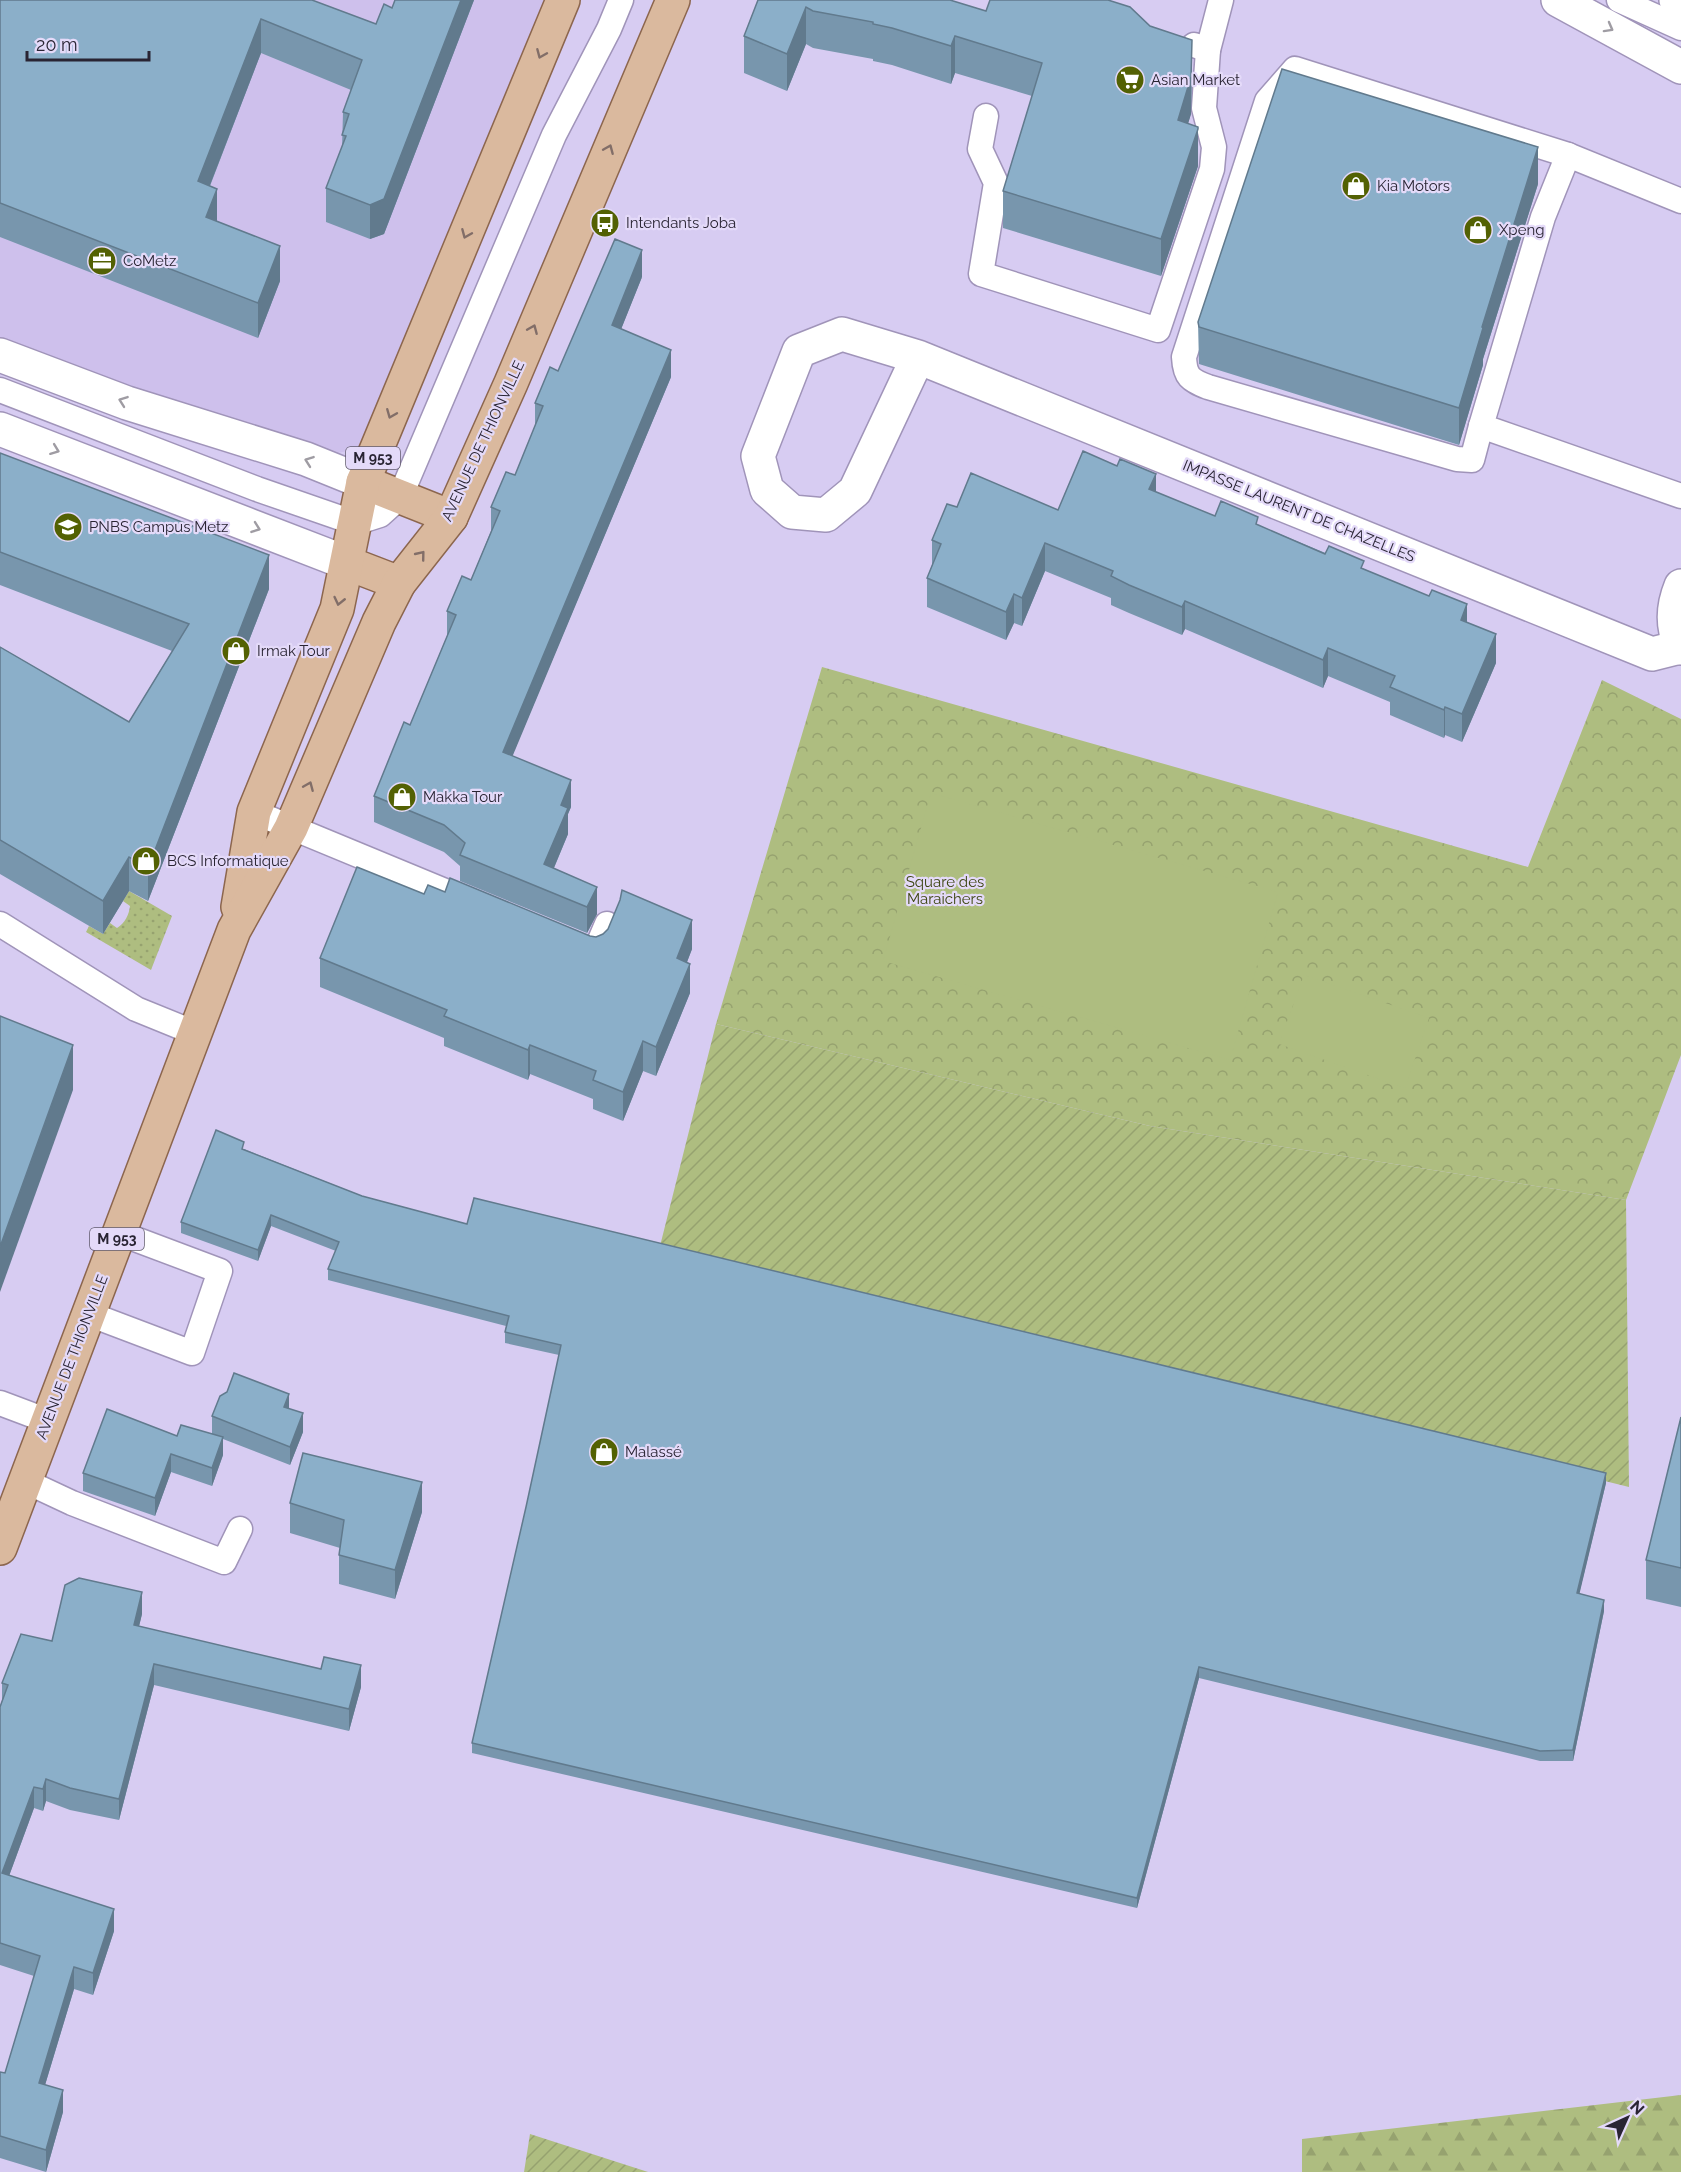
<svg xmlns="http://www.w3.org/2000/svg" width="1681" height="2172" font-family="Raleway,sans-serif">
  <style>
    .built { fill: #cec0ec }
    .grass { fill: url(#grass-dots) }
    .forest { fill: url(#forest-firs) }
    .park { fill: url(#park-crowns) }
    .garden { fill: url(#garden-furrows) }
    .pitch { fill: #aebd80 }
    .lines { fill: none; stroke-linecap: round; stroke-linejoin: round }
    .service-casing { stroke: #a094b9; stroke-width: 27 }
    .minor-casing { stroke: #a094b9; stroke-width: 36 }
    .primary-casing { stroke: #8c664e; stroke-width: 36 }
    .service { stroke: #fff; stroke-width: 24 }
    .minor { stroke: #fff; stroke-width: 33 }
    .primary { stroke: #dab99e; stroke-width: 33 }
    .wall { fill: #7896ad }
    .shaded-wall { fill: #617a8d }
    .building { fill: #8bafc9; stroke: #617a8d; stroke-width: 1.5 }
    .oneway { stroke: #9f9ca3 }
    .oneway2 { stroke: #826e68 }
    .labels { text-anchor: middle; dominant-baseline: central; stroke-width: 4.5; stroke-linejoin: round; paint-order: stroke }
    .shield { fill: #e4daf9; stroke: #615b6e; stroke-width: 1.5 }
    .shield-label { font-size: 14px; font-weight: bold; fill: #292433 }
    .poi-label { font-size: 15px; fill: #292433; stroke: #e4daf9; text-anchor: start }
    .street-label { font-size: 15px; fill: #292433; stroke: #e4daf9 }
    .park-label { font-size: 15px; fill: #3b440f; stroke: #e4daf9 }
  </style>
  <defs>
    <pattern id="grass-dots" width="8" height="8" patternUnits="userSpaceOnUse" patternTransform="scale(1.5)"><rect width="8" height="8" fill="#aebd80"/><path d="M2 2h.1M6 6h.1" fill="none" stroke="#96a26f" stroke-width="1.8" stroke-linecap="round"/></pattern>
    <pattern id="forest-firs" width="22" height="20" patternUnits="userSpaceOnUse" patternTransform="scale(1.5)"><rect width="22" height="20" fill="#aebd80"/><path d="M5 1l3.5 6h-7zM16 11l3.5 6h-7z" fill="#96a26f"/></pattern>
    <pattern id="park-crowns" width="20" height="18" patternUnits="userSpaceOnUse" patternTransform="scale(1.5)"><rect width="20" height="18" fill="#aebd80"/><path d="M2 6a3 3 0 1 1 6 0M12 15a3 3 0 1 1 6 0" fill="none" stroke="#96a26f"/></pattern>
    <pattern id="garden-furrows" width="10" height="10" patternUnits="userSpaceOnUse" patternTransform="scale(1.5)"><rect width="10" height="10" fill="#aebd80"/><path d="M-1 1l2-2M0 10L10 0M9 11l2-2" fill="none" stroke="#96a26f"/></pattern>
  </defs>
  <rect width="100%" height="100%" fill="#d7ccf2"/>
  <path class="built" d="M0,0H561L358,449L306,459L0,355Z"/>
  <path class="grass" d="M129,891L172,916L151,970L86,932L89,926L103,934L110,923L117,928C125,923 129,915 130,906L123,901Z"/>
  <path class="forest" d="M1681,2095V2172H1302V2139Z"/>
  <path class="park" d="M822,667L1528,867L1602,680L1681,719V1055L1626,1200L1150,1126L716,1024Z"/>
  <g class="garden">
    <path d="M716,1024L1150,1126L1626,1200L1629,1487L660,1246Z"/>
    <path d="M530,2134L648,2172H524Z"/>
  </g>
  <g class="pitch">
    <path d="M931,793L1278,892L1230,1060L883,961Z"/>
    <path d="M1304,975L1429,1018L1405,1088L1279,1044Z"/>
  </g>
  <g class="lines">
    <g class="service-casing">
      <g id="service">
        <path d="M1619,0L1681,28"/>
        <path d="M1194,45L1208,50L1221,0"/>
        <path d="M986,116L980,149L996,183L981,274L1158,330L1212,169L1214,147L1204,108L1208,50"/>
        <path d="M1568,155L1543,217L1481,426L1681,496"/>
        <path d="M0,390L257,489L355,523L380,515L400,497L554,135L609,29L621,0"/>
        <path d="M1481,426L1472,460L1457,459L1208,387C1190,380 1185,377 1184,357L1267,101L1295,69L1568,155L1681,201"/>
        <path d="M254,812L474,903"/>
        <path d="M0,924L136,1009L195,1033"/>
        <path d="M584,948L595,952L607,924"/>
        <path d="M89,1314L192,1353L220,1271L119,1233"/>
        <path d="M0,1403L48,1421"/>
        <path d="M25,1481L72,1503L224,1562L240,1529"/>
      </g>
    </g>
    <g class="minor-casing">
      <g id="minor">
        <path d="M1558,0L1681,67"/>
        <path d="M1676,0L1681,3"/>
        <path d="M0,355L127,403L306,459L363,482"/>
        <path d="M918,357L855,491L826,515L792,512L767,490L758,456L799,351L842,334L918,357L1652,654L1680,647"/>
        <path d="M0,429L347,563"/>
        <path d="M1681,586C1672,608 1672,626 1681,648"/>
      </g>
    </g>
    <g class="primary-casing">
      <g id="primary">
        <path d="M363,482L451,517"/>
        <path d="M347,563L399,583"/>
        <path d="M238,907L254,812L337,609L363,482L563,0"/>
        <path d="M0,1548L234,930L291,828L379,622L399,583L451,517L511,383L673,0"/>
      </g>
    </g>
    <use href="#service" class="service"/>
    <use href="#minor" class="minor"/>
    <use href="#primary" class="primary"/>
  </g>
  <g class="wall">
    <path d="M0,0L376,24L392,8L395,0H474L384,234L370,239L326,222V188L342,148L343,112L351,90L261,53L210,186L217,222L280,281L258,338L0,237Z"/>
    <path d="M758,0H950L1192,77L1191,114L1188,123L1198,166L1161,276L1003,228V191L1032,96L955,73L951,84L892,65L873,61V59L813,48L806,44L787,91L744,73V36Z"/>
    <path d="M1538,184L1483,359V365L1459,445L1199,364L1198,322Z"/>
    <path d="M642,277L621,329L671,377L512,756L571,807L568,814V834L554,868L597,914L587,933L460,881V866L444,852L374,822V796L410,725L447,636V611L471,580L491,531V507L515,475L535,426V403L558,371Z"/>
    <path d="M0,453L269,589L148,901L129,891L103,934L0,874V647L129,722L172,651L0,585Z"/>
    <path d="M1117,466L1156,492L1215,516L1258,525L1364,569L1467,622L1496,663L1462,742L1445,735L1444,738L1390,715V702L1328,676L1323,688L1185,629L1182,635L1129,613L1111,605V598L1045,571L1022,626L1014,623L1006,640L927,607V578L932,565V540L957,507L1058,510Z"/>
    <path d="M445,892L590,936L596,937L603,934L608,929L692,949L687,962L690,993L656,1076L643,1071L623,1121L593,1109V1099L530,1074L528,1080L444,1046V1038L320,987V958L424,894Z"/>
    <path d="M244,1149L362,1196L467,1224L1606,1483L1579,1594L1604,1611L1573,1761H1540L1199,1678L1137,1908L472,1753V1743L526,1507L559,1355L505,1343V1332L506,1326L328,1280V1269L336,1251L271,1226L258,1261L181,1233V1222Z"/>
    <path d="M289,1408L303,1432L290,1465L223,1439V1455L212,1486L171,1472L155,1516L83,1491V1473L177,1436L212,1434V1416Z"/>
    <path d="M1681,1417V1607L1646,1599V1560Z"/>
    <path d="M290,1503L422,1512L395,1599L339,1584V1555L340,1548L290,1533Z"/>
    <path d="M142,1614L139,1626L361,1687L349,1731L154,1685L119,1820L70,1810L46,1801L43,1811L34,1808L9,1876L114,1931L93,1995L74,1989L45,2085L63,2112L46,2172L0,2158V2072L5,2073L34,1976L0,1965V1707L2,1701V1683L52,1641Z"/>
  </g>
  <g class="shaded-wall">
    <path d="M461,0H474L384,234L370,239V205Z"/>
    <path d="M806,7V44L787,91V54Z"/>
    <path d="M261,19V53L198,216V181Z"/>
    <path d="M955,36V73L951,84V46Z"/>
    <path d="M1192,40L1191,114L1178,157V120Z"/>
    <path d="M1198,127V166L1161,276V239Z"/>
    <path d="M1538,147V184L1483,359V365L1459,445V408L1482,327Z"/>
    <path d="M217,189V223L206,217Z"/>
    <path d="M280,246V281L258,338V303Z"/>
    <path d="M642,250V277L612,352V325Z"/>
    <path d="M671,350V377L503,779V752Z"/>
    <path d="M1156,474V502L1149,489Z"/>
    <path d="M1045,543V571L1022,626V598Z"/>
    <path d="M269,555V589L148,901V868Z"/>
    <path d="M1014,594V623L1006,640V612Z"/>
    <path d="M1185,601V629L1182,635V607Z"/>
    <path d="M1467,604V632L1461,620Z"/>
    <path d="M1496,634V663L1462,742V714Z"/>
    <path d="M1328,648V676L1323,688V660Z"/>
    <path d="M1445,707V735L1444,738V710Z"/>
    <path d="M571,780V807L568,814V834L545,889L544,864L561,805Z"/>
    <path d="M129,857V891L103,934V901Z"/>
    <path d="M597,887V914L587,933V907Z"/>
    <path d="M692,920V949L677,988V958Z"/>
    <path d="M690,964V993L656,1076V1047Z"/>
    <path d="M643,1041V1071L623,1121V1092Z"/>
    <path d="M73,1045V1090L0,1292V1247Z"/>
    <path d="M530,1045V1074L528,1080V1050Z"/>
    <path d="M271,1215V1226L258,1261V1250Z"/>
    <path d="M289,1394V1413L284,1407Z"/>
    <path d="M303,1413V1432L290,1465V1447Z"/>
    <path d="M223,1437V1455L212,1486V1468Z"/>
    <path d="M171,1454V1472L155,1516V1498Z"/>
    <path d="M1606,1473V1483L1577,1604V1593Z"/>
    <path d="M422,1482V1512L395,1599V1570Z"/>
    <path d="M142,1592V1614L134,1647V1625Z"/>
    <path d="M1604,1600V1611L1573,1761V1750Z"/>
    <path d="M154,1664V1685L119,1820V1799Z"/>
    <path d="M361,1665V1687L349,1731V1709Z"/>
    <path d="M1199,1667V1678L1137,1908V1898Z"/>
    <path d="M46,1779V1801L43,1811V1789Z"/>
    <path d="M34,1787V1808L2,1895V1873Z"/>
    <path d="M114,1909V1931L93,1995V1973Z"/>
    <path d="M74,1967V1989L39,2105V2083Z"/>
    <path d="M63,2090V2112L46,2172V2150Z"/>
  </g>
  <g class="building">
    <path d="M0,0H312L376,24L384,4L392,8L395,0H461L384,199L370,205L326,188L346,136L342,135L349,114L343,112L362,60L261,19L198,181L217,189L206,217L280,246L258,303L0,203Z"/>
    <path d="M758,0H950L986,11L990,0H1108L1130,7L1150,26L1192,40L1191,77L1178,120L1198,127V129L1161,239L1003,191L1042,63L955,36L951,46L892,28L873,24V22L813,11L806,7L787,54L744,36Z"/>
    <path d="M1282,69L1538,147L1482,327L1483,328L1459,408L1199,327L1198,322Z"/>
    <path d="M615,239L642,250L612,325L671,350L503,752L571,780L561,805L568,808L544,864L597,887L587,907L460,855L465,843L444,825L374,796L404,722L410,725L456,615L447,611L462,576L471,580L500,511L491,507L506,472L515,475L543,406L535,403L550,367L558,371Z"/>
    <path d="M1083,451L1117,466L1120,459L1156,474L1149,489L1215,516L1221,501L1258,517L1256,524L1325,554L1329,546L1364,561L1361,568L1429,596L1432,590L1467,604L1461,620L1496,634L1462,714L1445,707L1444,710L1390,687L1395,676L1328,648L1323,660L1185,601L1182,607L1129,585L1111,576L1113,571L1045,543L1022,598L1014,594L1006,612L927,578L941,544L932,540L947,504L957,507L971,473L1058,510Z"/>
    <path d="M0,453L269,555L148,868L129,857L103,901L0,840V647L129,722L189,624L0,552Z"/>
    <path d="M357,867L424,894L428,885L445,892L450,878L590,936L596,937L603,934L608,929L620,900L622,890L692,920L677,958L690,964L656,1047L643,1041L623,1092L593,1080L596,1071L530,1045L528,1050L444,1016L447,1010L320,958Z"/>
    <path d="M0,1016L73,1045L0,1247Z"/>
    <path d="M216,1130L244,1142L242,1149L362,1196L467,1224L474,1198L1606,1473L1577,1593L1604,1600L1573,1750L1540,1751L1199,1667L1137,1898L472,1743L526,1507L561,1345L505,1332L509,1316L328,1269L339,1242L271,1215L258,1250L181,1222Z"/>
    <path d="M234,1373L289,1394L284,1407L303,1413L290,1447L212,1416L220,1396L227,1392Z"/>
    <path d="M107,1409L177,1436L181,1425L223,1437L212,1468L171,1454L155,1498L83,1473Z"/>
    <path d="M1681,1417V1568L1646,1560Z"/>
    <path d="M303,1453L422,1482L395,1570L339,1555L344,1520L290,1503Z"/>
    <path d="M79,1578L142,1592L134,1625L321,1669L324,1657L361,1665L349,1709L154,1664L119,1799L70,1788L46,1779L43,1789L34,1787L2,1873L114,1909L93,1973L74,1967L39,2083L63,2090L46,2150L0,2136V2072L5,2073L40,1956L0,1943V1707L8,1685L2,1683L21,1634L52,1641L65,1585Z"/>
  </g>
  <defs><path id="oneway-chevron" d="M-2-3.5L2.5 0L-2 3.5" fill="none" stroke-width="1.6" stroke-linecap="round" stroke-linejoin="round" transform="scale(1.5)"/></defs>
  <g class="oneway">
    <use href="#oneway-chevron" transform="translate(1609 28) rotate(29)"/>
    <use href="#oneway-chevron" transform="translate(123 401) rotate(-160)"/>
    <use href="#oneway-chevron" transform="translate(55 450) rotate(21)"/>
    <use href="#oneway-chevron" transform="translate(309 461) rotate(-160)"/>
    <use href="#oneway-chevron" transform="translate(256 528) rotate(20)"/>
  </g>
  <g class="oneway2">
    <use href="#oneway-chevron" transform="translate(541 54) rotate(113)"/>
    <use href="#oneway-chevron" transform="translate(609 149) rotate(-67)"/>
    <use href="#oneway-chevron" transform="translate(466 234) rotate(113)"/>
    <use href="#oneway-chevron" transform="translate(533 329) rotate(-67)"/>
    <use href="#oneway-chevron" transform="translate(391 414) rotate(112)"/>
    <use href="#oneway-chevron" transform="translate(421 555) rotate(-51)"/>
    <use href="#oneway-chevron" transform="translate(339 601) rotate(103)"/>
    <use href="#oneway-chevron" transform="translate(309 786) rotate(-67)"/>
  </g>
  <defs>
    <g id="supermarket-disc" transform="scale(1.5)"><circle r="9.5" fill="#536103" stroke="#e4daf9"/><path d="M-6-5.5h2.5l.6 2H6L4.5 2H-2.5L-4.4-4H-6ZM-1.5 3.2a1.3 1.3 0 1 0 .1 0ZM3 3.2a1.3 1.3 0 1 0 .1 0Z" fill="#fff"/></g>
    <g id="shop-disc" transform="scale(1.5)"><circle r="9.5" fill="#536103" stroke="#e4daf9"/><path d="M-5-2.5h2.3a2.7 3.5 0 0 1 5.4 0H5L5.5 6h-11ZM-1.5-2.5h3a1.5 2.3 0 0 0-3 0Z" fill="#fff"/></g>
    <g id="bus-disc" transform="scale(1.5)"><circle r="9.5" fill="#536103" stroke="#e4daf9"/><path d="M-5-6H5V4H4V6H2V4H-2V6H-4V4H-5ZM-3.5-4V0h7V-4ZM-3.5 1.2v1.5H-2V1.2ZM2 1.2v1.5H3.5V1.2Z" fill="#fff"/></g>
    <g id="office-disc" transform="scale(1.5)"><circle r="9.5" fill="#536103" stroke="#e4daf9"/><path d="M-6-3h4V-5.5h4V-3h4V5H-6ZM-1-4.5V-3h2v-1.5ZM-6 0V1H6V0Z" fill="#fff"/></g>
    <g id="university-disc" transform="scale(1.5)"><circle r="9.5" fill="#536103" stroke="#e4daf9"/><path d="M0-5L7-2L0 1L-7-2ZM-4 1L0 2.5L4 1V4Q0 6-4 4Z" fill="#fff"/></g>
  </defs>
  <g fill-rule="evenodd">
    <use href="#supermarket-disc" x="1130" y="80"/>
    <use href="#shop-disc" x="1356" y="186"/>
    <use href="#bus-disc" x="605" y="223"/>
    <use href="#shop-disc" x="1478" y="230"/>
    <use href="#office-disc" x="102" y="261"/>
    <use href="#university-disc" x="68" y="527"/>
    <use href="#shop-disc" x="236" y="651"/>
    <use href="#shop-disc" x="402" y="797"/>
    <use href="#shop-disc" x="146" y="861"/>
    <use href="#shop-disc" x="604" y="1452"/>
  </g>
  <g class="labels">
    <g class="shield">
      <rect x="346" y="447" width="54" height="22" rx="4.5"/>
      <rect x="90" y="1228" width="54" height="22" rx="4.5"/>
    </g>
    <g class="shield-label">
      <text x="373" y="458">M 953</text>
      <text x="117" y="1239">M 953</text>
    </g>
    <g class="poi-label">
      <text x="1151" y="80">Asian Market</text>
      <text x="1377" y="186">Kia Motors</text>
      <text x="626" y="223">Intendants Joba</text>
      <text x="1499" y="230">Xpeng</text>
      <text x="123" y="261">CoMetz</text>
      <text x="89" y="527">PNBS Campus Metz</text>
      <text x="257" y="651">Irmak Tour</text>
      <text x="423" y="797">Makka Tour</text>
      <text x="167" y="861">BCS Informatique</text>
      <text x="625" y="1452">Malassé</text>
    </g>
    <g class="street-label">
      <text transform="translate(483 441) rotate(-65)">AVENUE DE THIONVILLE</text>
      <text transform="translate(1299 511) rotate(22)">IMPASSE LAURENT DE CHAZELLES</text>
      <text transform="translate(72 1357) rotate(-69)">AVENUE DE THIONVILLE</text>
    </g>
    <g class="park-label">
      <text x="945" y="882">Square des<tspan x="945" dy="17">Maraichers</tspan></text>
    </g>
  </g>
  <g transform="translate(1627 2118) rotate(45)" stroke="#e4daf9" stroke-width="4.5" paint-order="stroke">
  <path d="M0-4.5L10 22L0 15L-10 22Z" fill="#292433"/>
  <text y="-9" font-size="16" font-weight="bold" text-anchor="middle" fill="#292433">N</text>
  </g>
  <path d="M27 51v9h122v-9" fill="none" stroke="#292433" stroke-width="3"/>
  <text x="36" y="51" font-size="18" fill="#292433" stroke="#e4daf9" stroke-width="4.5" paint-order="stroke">20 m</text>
</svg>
